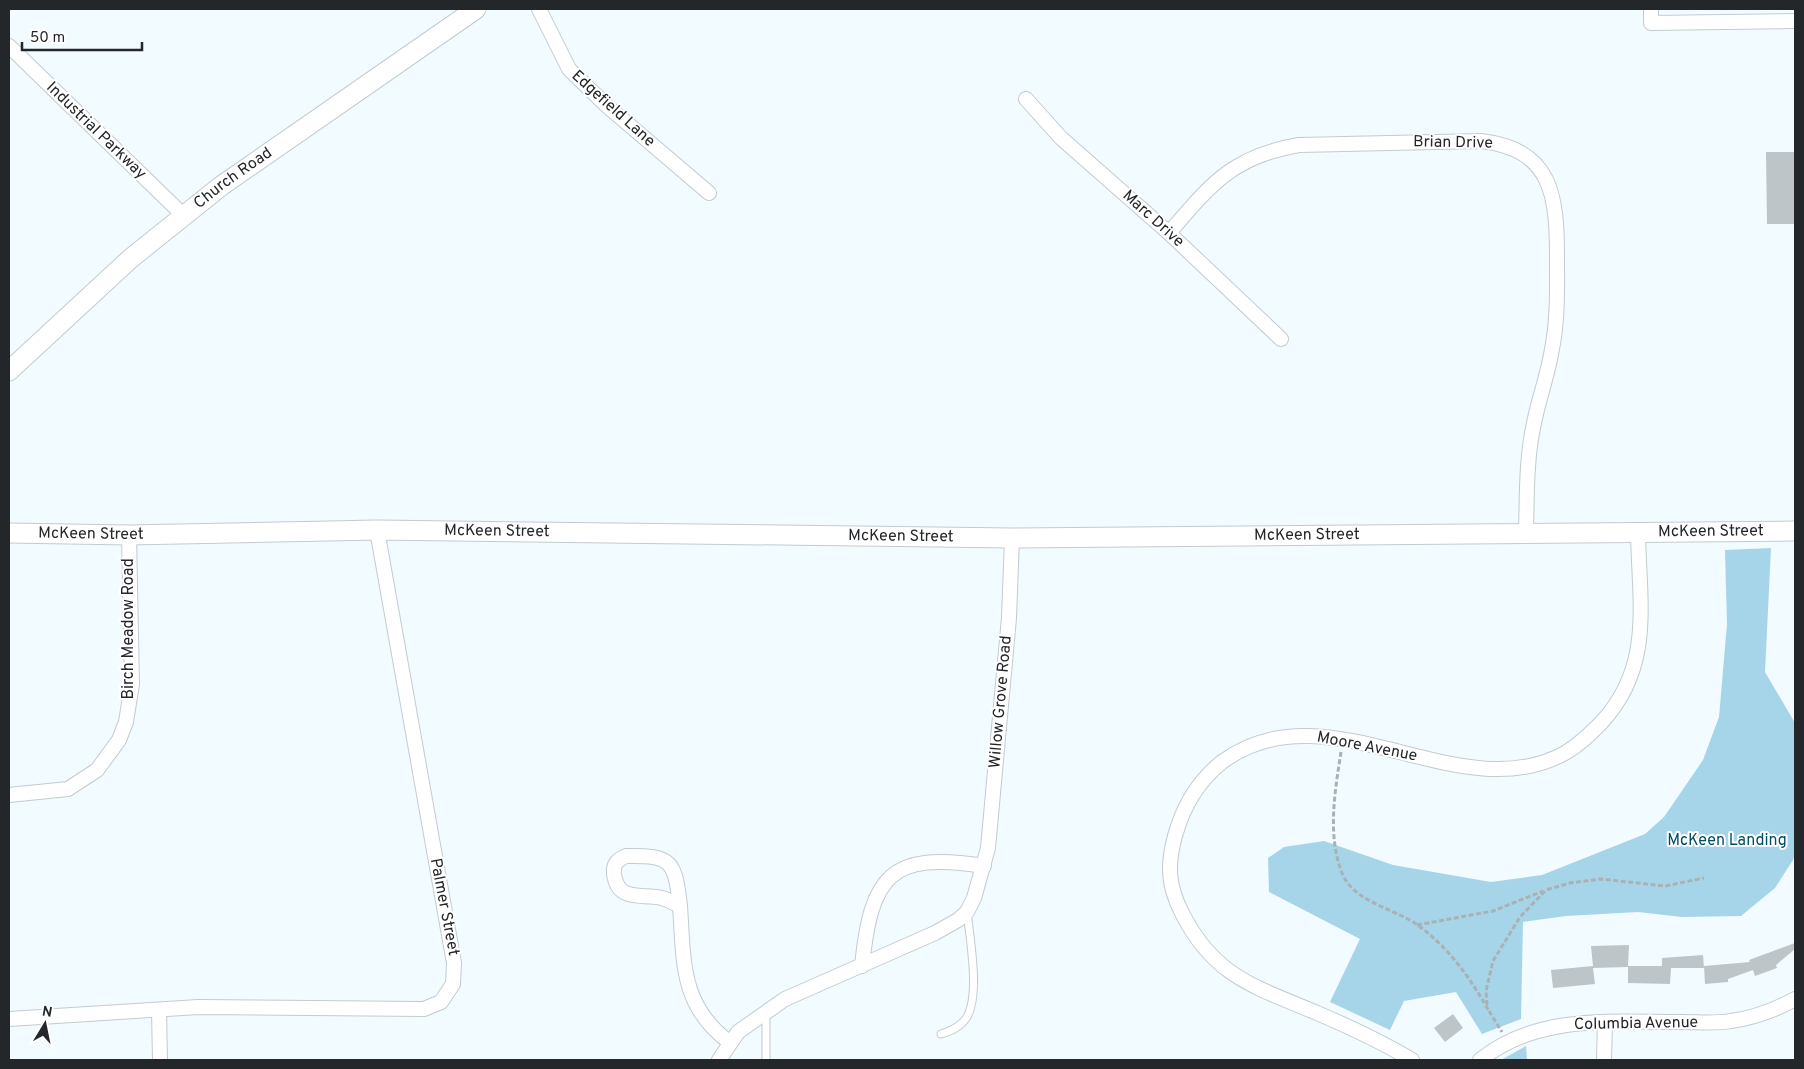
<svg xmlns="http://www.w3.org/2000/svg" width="1804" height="1069" font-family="Overpass,sans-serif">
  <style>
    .green { fill: #a6d5ea }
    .building { fill: #bdc5c9 }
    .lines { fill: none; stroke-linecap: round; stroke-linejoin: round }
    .lane-casing { stroke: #c3cbcf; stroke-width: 9 }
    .street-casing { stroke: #c3cbcf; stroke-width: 16 }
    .secondary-casing { stroke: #c3cbcf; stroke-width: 21 }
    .path { stroke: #aab1b4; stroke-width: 3; stroke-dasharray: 5 2.5; stroke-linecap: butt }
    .lane { stroke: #fff; stroke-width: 7 }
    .street { stroke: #fff; stroke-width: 14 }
    .secondary { stroke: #fff; stroke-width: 19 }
    .labels { text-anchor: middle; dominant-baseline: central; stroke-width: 4; stroke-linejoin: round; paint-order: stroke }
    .street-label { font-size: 16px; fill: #242729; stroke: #fff }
    .park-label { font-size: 16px; fill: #004d64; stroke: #fff }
  </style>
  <rect width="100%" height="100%" fill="#f2fbff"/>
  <g class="green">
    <path d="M1771,548L1765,672L1795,723V853L1793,860L1775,888L1741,916L1682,917L1638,912L1566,916L1523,922L1521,1019L1482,1034L1456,992L1404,1001L1390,1030L1330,1002L1360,939L1269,892L1268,858L1284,847L1324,841L1393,865L1491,882L1542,875L1645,834L1664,817L1703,760L1719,717L1727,624L1725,550Z"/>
    <path d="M1526,1046L1527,1060H1501Z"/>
  </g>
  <g class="building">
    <path d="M1766,152H1794L1795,224H1767Z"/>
    <path d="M1795,943V949L1776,965L1777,968L1755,976L1753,970L1728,979V982L1705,984L1704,966L1750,962L1749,960Z"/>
    <path d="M1629,945L1628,966H1662V958L1703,955L1704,968H1671L1670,984L1628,983V967L1593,968L1595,984L1553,988L1551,970L1593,966L1591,946Z"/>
    <path d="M1453,1014L1463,1028L1445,1042L1434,1028Z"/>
  </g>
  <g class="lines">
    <g class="lane-casing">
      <g id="lane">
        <path d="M766,1013V1060"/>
        <path d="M941,1034C951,1031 961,1027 967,1017C980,994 970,939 967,912"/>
      </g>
    </g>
    <g class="street-casing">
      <g id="street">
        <path d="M539,9L569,69L607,106L709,193"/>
        <path d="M1651,9V23L1795,21"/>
        <path d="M9,46L184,216"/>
        <path d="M1026,99L1061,138L1169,233L1281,339"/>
        <path d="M1169,233C1211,184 1233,156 1299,145L1481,141C1553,149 1557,197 1557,258C1557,288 1558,319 1552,349C1548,374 1539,398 1534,423C1526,459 1527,496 1526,533"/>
        <path d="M9,795L68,789L97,770L119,740L126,722L132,684L129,535"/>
        <path d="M626,856C672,855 675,861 680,906C674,903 668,900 662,898C642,893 618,903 614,874C613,864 617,860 626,856Z"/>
        <path d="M680,906C684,962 680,1005 729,1042"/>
        <path d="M862,966C871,876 890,851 984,866"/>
        <path d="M159,1010L160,1060"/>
        <path d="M9,1019L198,1007L424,1009L441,1002L453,984L454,963L377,530"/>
        <path d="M719,1060L738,1032L785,999L935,933L958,920L967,912L974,898L988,848L1009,618L1012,538"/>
        <path d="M1412,1060C1382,1042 1350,1027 1317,1013C1256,987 1214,977 1182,913C1168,886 1167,865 1175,836C1183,807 1198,781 1222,762C1327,684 1459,812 1565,753C1579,745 1590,734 1601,723C1654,666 1639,603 1638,532"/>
        <path d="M1480,1060C1537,1014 1613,1022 1681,1022C1698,1022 1715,1024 1731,1021C1753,1018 1775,1010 1795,999"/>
        <path d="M1604,1060L1605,1022"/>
      </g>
    </g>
    <g class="secondary-casing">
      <g id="secondary">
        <path id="s1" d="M9,371L130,259L221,186L476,9"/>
        <path id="s2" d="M9,533L129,535L377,530L1012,538L1795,531"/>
      </g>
    </g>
    <g class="path">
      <path d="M1341,752C1335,791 1327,835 1342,873C1354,903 1395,908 1419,926C1450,949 1470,978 1489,1011"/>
      <path d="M1417,925L1493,911L1543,891"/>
      <path d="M1487,1005L1486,991L1493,961L1520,917L1546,890L1570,883L1601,879L1665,886L1704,878"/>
      <path d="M1489,1011L1502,1032"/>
    </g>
    <use href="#lane" class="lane"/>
    <use href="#street" class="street"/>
    <use href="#secondary" class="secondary"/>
  </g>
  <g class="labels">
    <g class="street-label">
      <text transform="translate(613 109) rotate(42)">Edgefield Lane</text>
      <text transform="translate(96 131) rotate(44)">Industrial Parkway</text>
      <text transform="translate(1453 143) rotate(1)">Brian Drive</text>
      <text stroke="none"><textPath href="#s1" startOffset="296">Church Road</textPath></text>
      <text transform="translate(1153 219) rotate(42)">Marc Drive</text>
      <text stroke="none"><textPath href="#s2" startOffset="488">McKeen Street</textPath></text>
      <text stroke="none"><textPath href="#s2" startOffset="1702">McKeen Street</textPath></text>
      <text stroke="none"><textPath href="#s2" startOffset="82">McKeen Street</textPath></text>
      <text stroke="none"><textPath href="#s2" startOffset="1298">McKeen Street</textPath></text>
      <text stroke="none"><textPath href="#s2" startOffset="892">McKeen Street</textPath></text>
      <text transform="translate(129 629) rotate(-90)">Birch Meadow Road</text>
      <text transform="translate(1001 702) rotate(-85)">Willow Grove Road</text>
      <text transform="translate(1367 747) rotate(11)">Moore Avenue</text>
      <text transform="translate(444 907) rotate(79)">Palmer Street</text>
      <text transform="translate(1636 1024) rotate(-1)">Columbia Avenue</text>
    </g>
    <g class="park-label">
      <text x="1727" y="841">McKeen Landing</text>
    </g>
  </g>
  <rect width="1804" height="1069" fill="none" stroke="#242729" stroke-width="20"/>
  <g transform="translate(45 1024) rotate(10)" stroke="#ffffff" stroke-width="4" paint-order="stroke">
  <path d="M0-4L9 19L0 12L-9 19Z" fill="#242729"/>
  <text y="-8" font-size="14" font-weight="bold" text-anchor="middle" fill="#242729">N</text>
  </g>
  <path d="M22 42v8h120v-8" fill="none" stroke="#242729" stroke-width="2.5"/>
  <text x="30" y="42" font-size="15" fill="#242729" stroke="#ffffff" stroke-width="4" paint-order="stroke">50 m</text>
</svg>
